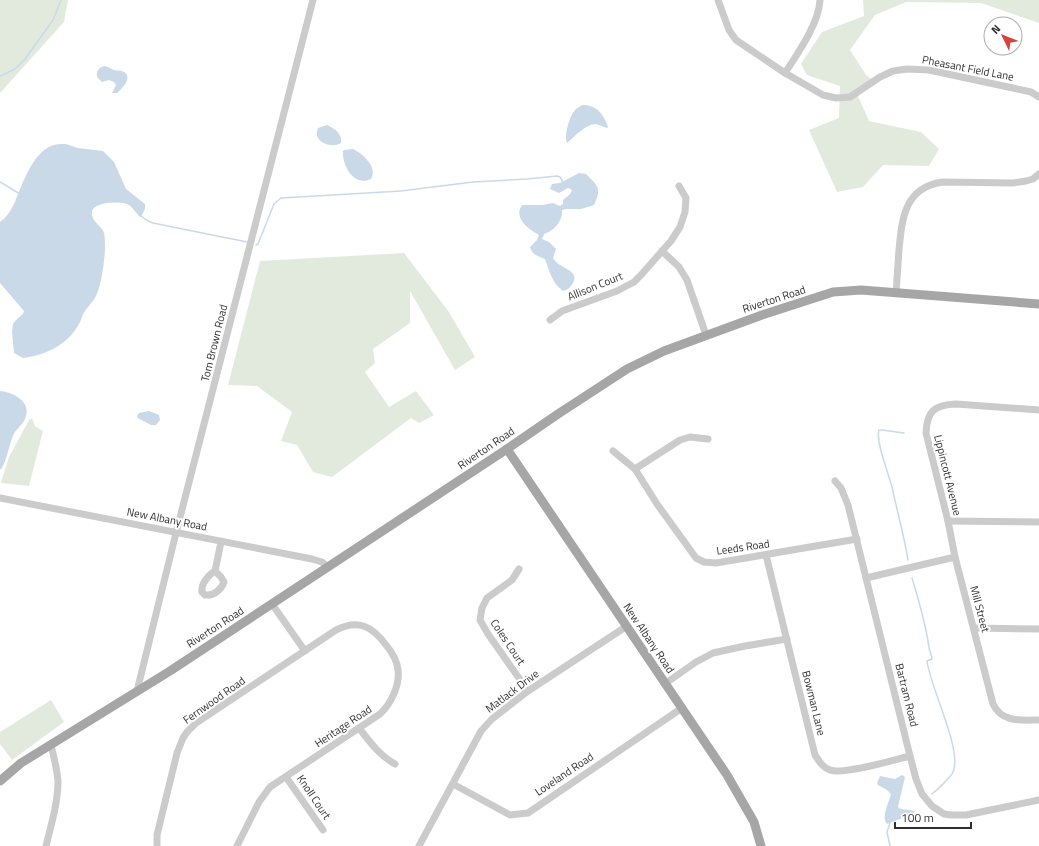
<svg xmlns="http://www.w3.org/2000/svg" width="1039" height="846" font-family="'Titillium Web',sans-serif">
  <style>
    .green { fill: #e2eadd }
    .water { fill: #cad9e8 }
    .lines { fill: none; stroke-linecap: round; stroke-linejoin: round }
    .stream { stroke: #cad9e8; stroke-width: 1.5 }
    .minor { stroke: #cbcbcb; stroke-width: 7 }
    .major { stroke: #a6a6a6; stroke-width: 9 }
    .labels { text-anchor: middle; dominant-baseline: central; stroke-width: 4; stroke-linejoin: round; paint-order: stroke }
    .street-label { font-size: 11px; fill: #2e2e2e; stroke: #fff }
  </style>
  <rect width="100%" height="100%" fill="#fff"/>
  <g class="green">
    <path d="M0,0H68L64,22L0,93Z"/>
    <path d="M863,0H1039V23L981,3L906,2L875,15L850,50L866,75L874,81L857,94L869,121L921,132L939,149L929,166L883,165L863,187L837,192L809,130L839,118L840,86L807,75L801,64L822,32L864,16Z"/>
    <path d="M404,253L449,312L475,357L455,370L410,291V323L373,349L375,363L365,372L389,407L416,391L434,415L419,423L411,418L332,477L313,472L297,445L281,441L292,412L257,386L228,385L260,261Z"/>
    <path d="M32,418L35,426L43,431L29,486L1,483L9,457L29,420Z"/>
    <path d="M51,700L64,722L12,760L0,744V732Z"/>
  </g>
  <g class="water">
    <path d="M105,66C109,67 111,69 114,70C118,71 121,70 124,72C133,77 122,89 117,93H112L116,85L114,82L109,80L102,82L97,77C96,71 99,67 105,66Z"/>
    <path d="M583,105C597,105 604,115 608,127L607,128C603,127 599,124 595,124C585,125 574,137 567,143C564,135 569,117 575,110C577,108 580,106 583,105Z"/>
    <path d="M327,125C335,129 342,133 341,143C331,149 312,142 318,128Z"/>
    <path d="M66,144L78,148L103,151L114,162L126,189L145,204V209L141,217H140C136,213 132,206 127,204C119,201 93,202 92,212C91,222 101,225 104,233C105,237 105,244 105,248C105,259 101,287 96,296C93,302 88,306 85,311C82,315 82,318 80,322C69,344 47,355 23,358L14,353L12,332L13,324L17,319L23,314L24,311L0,283V222C7,217 11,210 15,202C22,185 32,154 51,146C56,144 61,144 66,144Z"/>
    <path d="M353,149C363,154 378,167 371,179C354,187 342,166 343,151L344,150Z"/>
    <path d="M579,173L586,174C598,186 602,188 594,205L581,209H566L562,210C563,222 553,231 544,234L542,239L549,242L556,249L553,258C560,270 580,269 573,283C571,287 567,290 563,291C552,283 549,270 545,259C538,256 532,255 530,247L537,240L539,235C528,229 513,218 522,205H542L553,203L560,206L563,204V200L570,194L572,190L568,188L559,193L550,189L552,184L560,183Z"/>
    <path d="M0,391C15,392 34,404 24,421C21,426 15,430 13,436C9,445 6,465 0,470Z"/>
    <path d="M149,411L159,415L160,420L156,425H151L138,418L137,416L139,413Z"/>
    <path d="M902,775L905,777L898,807L901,809L916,811L908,816L887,824C881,816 889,803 891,794L887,790L878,785L877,783L880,776L895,779Z"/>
  </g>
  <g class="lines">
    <g class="stream">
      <path d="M0,76L15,69L25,59L53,20L61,0"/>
      <path d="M0,182L20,194"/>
      <path d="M141,216L148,221L153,223L247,242"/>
      <path d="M256,245L258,244L274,204L281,198L401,191L473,182L527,179L557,176L560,177L563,182"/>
      <path d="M904,433L882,430H879C875,440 889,475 892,487C897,511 904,535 908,560"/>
      <path d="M912,578C919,601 926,624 929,648C930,652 932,656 932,659L927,661C930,687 963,751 953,772C951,777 937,790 932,794"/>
      <path d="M890,823L887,832L890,846"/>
    </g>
    <g class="minor">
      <path d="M718,0L729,30L736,40L785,73L823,95L836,98L850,97L880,77L893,71L907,69L929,70L1031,92L1039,97"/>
      <path d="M785,73C798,53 819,23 820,0"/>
      <path d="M662,251L679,267L687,280L706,335"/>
      <path d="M896,293C897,279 898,265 899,250C902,219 904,188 942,182L1013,183L1026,181L1033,179L1039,174"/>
      <path d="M550,320L562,311L617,291L634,282L641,275L671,241L680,227L685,212L686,198L679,186"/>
      <path d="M1039,410L956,404C934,405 927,411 926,433L948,521L955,557L993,704C1002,723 1021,720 1039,720"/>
      <path d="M613,451L635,469L657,504L696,558L704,562L716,563L857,539"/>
      <path d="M635,469L680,440L690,437L708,439"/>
      <path d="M835,481L841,488L848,505L910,756L916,779L922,794L932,806L944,814L951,815H966L1039,800"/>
      <path d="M0,498L312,559L322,562L328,567"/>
      <path d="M948,521L1039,522"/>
      <path d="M766,555L815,755C819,761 822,767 830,770C843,775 894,760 910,756"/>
      <path d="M519,569L512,580L487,598L482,608L480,620L488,634L528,691"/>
      <path d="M215,571C208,575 201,584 202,592L205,595C214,596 221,590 224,582L221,577L215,571L221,542"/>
      <path d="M866,578L955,557"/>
      <path d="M272,604L305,651"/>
      <path d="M974,628L1039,629"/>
      <path d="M666,683L696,662L713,653L745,646L787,639"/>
      <path d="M137,691L176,533L313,0"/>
      <path d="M359,728C370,742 379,755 395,764"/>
      <path d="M286,777L323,830"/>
      <path d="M453,784L510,815L528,813L682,708"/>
      <path d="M46,846C51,825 58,803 58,781C57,769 54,757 51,745"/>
      <path d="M157,846V835L177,753L183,738L187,732L196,723L336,630C358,619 372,626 386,645C392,652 397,660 398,670C400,685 391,704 380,714L270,787L259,802L237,846"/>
      <path d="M419,846L481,731L492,719L528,691L627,626"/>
    </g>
    <g class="major">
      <path d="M507,449L727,775L754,822L761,846"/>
      <path d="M0,781L21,763L170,671L507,449L558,414L627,369L664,351L762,315L833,292L861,290L1039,304"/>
    </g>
  </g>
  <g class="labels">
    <g class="street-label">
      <text transform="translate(968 68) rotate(11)">Pheasant Field Lane</text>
      <text transform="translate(595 286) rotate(-22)">Allison Court</text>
      <text transform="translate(774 299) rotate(-18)">Riverton Road</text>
      <text transform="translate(214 343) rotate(-76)">Tom Brown Road</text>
      <text transform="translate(486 448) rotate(-34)">Riverton Road</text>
      <text transform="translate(948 475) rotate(76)">Lippincott Avenue</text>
      <text transform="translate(167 519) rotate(11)">New Albany Road</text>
      <text transform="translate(743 547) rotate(-8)">Leeds Road</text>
      <text transform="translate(980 609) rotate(75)">Mill Street</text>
      <text transform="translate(215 627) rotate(-33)">Riverton Road</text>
      <text transform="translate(649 638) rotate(56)">New Albany Road</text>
      <text transform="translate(508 642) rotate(56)">Coles Court</text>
      <text transform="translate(512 691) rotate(-37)">Matlack Drive</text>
      <text transform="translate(907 695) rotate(76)">Bartram Road</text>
      <text transform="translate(214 700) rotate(-35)">Fernwood Road</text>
      <text transform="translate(814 703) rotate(76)">Bowman Lane</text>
      <text transform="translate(343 726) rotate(-34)">Heritage Road</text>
      <text transform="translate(564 774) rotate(-34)">Loveland Road</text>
      <text transform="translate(314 797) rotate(56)">Knoll Court</text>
    </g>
  </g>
  <g transform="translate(1003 36) rotate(313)"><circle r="19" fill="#ffffff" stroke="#ababab"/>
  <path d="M0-3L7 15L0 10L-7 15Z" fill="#d6433e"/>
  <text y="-6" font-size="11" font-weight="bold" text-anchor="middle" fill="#2e2e2e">N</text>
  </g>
  <path d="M895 822v6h76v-6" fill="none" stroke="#2e2e2e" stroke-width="2"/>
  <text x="901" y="822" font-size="12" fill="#2e2e2e" stroke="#ffffff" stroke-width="3" paint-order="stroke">100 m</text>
</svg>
